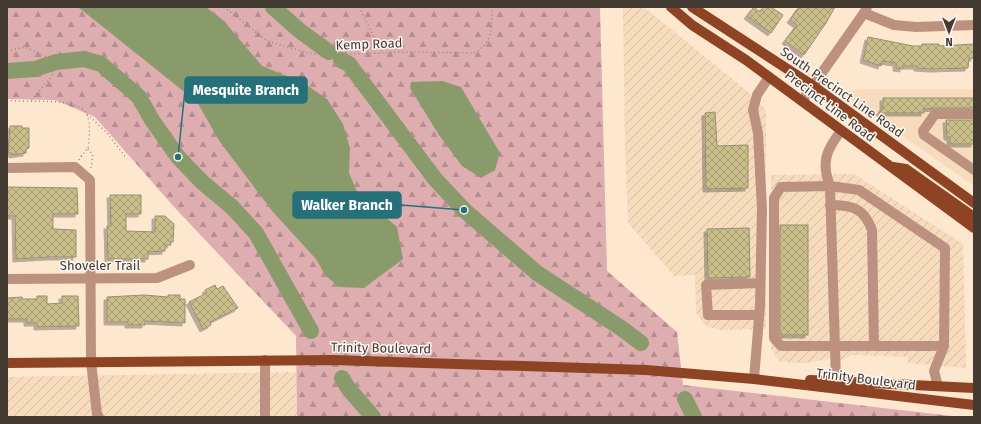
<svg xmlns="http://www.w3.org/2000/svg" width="981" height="424" font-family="'Fira Sans',sans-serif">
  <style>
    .built { fill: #f6dbbd }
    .industrial { fill: url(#industrial-furrows) }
    .forest { fill: url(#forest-firs) }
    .water { fill: #8a9b6b }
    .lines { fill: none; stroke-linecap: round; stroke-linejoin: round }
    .river { stroke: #8a9b6b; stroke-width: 16 }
    .building { fill: url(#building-cross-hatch); stroke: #958f73; filter: url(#shadow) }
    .path { stroke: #978978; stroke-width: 1.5; stroke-dasharray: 1 3; stroke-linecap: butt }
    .minor { stroke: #bd9180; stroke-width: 10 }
    .major { stroke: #8e4325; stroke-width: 10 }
    .labels { text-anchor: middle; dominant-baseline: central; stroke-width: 3; stroke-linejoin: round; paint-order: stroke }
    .street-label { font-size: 13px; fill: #433b31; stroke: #fcf7f2 }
    .leader { fill: none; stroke: #267079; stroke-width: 1.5 }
    .callout-dot { fill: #267079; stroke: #fcf7f2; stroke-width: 1.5 }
    .callout { fill: #267079; stroke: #267079; stroke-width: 1.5 }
    .callout-label { font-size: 14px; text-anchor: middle; font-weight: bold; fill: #fff }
  </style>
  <defs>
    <pattern id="industrial-furrows" width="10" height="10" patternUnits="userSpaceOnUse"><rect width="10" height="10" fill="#f6dbbd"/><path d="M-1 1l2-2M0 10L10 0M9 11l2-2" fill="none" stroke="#d4bda3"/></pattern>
    <pattern id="forest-firs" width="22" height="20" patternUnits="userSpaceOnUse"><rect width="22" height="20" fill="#deadb0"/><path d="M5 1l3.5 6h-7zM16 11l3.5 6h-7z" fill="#b68e90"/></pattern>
    <pattern id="building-cross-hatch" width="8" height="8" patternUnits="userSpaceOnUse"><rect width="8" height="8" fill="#cabe8a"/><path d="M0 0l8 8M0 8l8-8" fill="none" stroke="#a69c71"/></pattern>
    <filter id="shadow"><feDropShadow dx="-3" dy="3" stdDeviation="0" flood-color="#0004"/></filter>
  </defs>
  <rect width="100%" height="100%" fill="#fde7cf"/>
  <path class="built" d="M863,89H974V186L840,92Z"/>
  <g class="industrial">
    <path d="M623,7H644L747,91L766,110V329L720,330L706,326L696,313L695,275L674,276L628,223L625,145Z"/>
    <path d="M854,174L963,244L966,368L908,363V357L852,355L843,360L829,359L806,363L780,362L771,349V175Z"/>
    <path d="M296,372L297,417H7V377Z"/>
  </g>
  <path class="forest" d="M7,7H600L607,271L677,332L683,385L961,417H297L296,336L175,208L95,117L55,100L7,99Z"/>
  <g class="water">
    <path d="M78,7H206L224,21L262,66L302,82L327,99L343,124L350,148L349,173L358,194L397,227L403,259L364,288L339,287L325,275L316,259L273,212L220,142L197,102Z"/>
    <path d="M442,81L461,87L500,153L495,170L481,178L462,166L439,135L410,88L411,82Z"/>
  </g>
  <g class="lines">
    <g class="river">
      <path d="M273,7L300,31L329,52"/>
      <path d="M341,60L349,64L435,179L464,210L537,273L621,328L641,343"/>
      <path d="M7,71L35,69L56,62L84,59L101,64L139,97L152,120L178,157L202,182L232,207L256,233L311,331"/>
      <path d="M342,378L348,388L373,417"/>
      <path d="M685,399L694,417"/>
    </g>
  </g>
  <g class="building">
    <path d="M754,7L760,12L763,7H771L783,15L771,33L747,16Z"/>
    <path d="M799,7H835L826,23L804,55L785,41L797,25L790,20Z"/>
    <path d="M868,37L913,46H922V44H939V46L974,44V58H969L968,68L932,69L917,68V66H903V69L896,68V63L882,61L881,66L863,60Z"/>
    <path d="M883,98H974V108H935L924,109V113H879L883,107Z"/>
    <path d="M715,112L717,146L748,145V188L706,189L705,113Z"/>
    <path d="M946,120H974V144H950V137H947Z"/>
    <path d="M10,126H22V128H29V148L26,149V153L12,155V153H8Z"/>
    <path d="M7,187L77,188L78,214H53V229L76,230V257H49L16,259L15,216H7Z"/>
    <path d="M110,195H141V214H126V231L155,232V216H165L174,224L173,242H170L171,245H165V251L148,252V259H108L107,226H111Z"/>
    <rect x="780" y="225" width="28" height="110"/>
    <path d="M749,228L750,277L708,278L707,229Z"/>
    <path d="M215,285L217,289L223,286L238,308L210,322L211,325L203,329L189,302L207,293L205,290Z"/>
    <path d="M144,295L168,297V295H180V299H185V323L145,321V325H128V322H107V297Z"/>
    <path d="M37,296H47V304L62,303V296H78L79,326L37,327V323H27V319H7V298L22,297V299H37Z"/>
  </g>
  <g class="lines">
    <g class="path">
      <path d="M224,7L267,41L308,53L324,55L401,52L474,53C494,43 491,26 492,7"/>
      <path d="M359,7L382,53"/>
      <path d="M7,51L25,47L51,59L55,66L51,77L30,102"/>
      <path d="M7,100C25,104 78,95 87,115C91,124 89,139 88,149L85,151L80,159"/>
      <path d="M87,114L107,133L127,159"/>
      <path d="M88,149L93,155L91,168"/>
      <path d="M79,160L82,154"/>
    </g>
    <g class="minor">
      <path d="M864,13L894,25L916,27L974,25"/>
      <path d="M802,101L864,13L867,7"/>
      <path d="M974,114H935L923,131L924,135L974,170"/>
      <path d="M841,131C826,150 821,163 830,186L859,190L945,248L944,346L934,371L938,386"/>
      <path d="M7,168L75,167L90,180L91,362L97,414L99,417"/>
      <path d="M830,205C852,205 864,208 872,230L874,346"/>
      <path d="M7,279L157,278L190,265"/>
      <path d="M759,315H708L706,285L760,283"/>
      <path d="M754,379L760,306L762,209L758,133L753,110L757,95L769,77"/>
      <path d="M836,380L830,186L781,187L774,198V338L781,346H944"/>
      <path d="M265,417V360"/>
    </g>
    <g class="major">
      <path d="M671,7L692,25L746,60L974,228"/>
      <path d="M692,7L812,85L974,203"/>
      <path d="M893,167L906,169L974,217"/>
      <path d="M7,363L333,360L646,370L754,379L974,405"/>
      <path d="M810,380L974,388"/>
    </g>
  </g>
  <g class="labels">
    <g class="street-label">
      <text transform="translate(369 44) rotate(-2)">Kemp Road</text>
      <text transform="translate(842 92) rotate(35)">South Precinct Line Road</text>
      <text transform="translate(830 106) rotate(37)">Precinct Line Road</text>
      <text x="100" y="265">Shoveler Trail</text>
      <text transform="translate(381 348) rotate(1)">Trinity Boulevard</text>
      <text transform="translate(866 379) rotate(7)">Trinity Boulevard</text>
    </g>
  </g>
  <path class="leader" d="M178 157L185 90M464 210L401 205"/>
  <g class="callout-dot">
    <circle cx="178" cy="157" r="4"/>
    <circle cx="464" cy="210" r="4"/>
  </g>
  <g class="callout">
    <rect x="185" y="77" width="122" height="26" rx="4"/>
    <rect x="293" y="192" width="108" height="26" rx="4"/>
  </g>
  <g class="callout-label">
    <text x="246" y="95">Mesquite Branch</text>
    <text x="347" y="210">Walker Branch</text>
  </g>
  <rect width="981" height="424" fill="none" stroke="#433b31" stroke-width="16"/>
  <g transform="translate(949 32) rotate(180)" stroke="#fcf7f2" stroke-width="3" paint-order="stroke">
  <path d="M0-3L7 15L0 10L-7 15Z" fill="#433b31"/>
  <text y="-6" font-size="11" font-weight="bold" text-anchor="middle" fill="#433b31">N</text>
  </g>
</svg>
